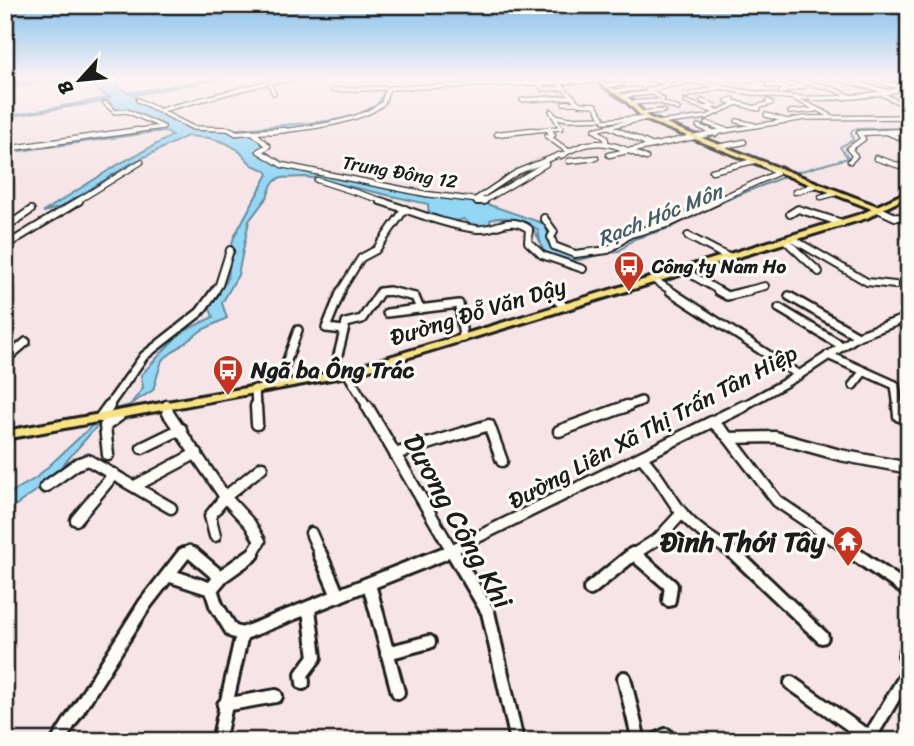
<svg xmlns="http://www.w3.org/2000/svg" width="914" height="746" font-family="Sriracha,sans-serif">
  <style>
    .water { fill: #93d7f5; stroke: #638c9e; stroke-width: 2 }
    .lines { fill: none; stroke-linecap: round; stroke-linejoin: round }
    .stream { stroke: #638c9e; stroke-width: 2 }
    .minor-far5-casing { stroke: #1c1c1c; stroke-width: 6 }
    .minor-far4-casing { stroke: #1c1c1c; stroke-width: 7 }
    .minor-far3-casing { stroke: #1c1c1c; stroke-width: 10 }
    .minor-far2-casing { stroke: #1c1c1c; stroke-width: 12 }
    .minor-far1-casing { stroke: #1c1c1c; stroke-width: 15 }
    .minor-casing { stroke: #1c1c1c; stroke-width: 18 }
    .major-casing { stroke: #1c1c1c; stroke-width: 6 }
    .minor-far5 { stroke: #fdfcf7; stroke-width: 3.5 }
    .minor-far4 { stroke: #fdfcf7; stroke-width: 4.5 }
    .minor-far3 { stroke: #fdfcf7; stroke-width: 6 }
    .minor-far2 { stroke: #fdfcf7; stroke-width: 7 }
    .minor-far1 { stroke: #fdfcf7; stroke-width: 10 }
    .minor { stroke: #fdfcf7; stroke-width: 12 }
    .major { fill: #f8e281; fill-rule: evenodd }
    .labels { text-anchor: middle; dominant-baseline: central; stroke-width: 6; stroke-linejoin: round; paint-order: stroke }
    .far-street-label { font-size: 19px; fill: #1c1c1c; stroke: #fdfcf7 }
    .far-poi-label { font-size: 19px; font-weight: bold; fill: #1c1c1c; stroke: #fdfcf7; text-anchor: start }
    .far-water-label { font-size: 21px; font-style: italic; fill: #465d68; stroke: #fdfcf7 }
    .street-label { font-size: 23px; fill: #1c1c1c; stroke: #fdfcf7 }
    .poi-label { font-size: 23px; font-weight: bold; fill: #1c1c1c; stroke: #fdfcf7; text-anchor: start }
    .near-street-label { font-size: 28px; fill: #1c1c1c; stroke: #fdfcf7 }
    .near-poi-label { font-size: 28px; font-weight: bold; fill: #1c1c1c; stroke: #fdfcf7; text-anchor: end }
  </style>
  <rect width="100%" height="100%" fill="#f6e4e6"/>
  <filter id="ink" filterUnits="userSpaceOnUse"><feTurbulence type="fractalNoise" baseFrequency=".0143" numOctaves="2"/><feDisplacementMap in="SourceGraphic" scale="14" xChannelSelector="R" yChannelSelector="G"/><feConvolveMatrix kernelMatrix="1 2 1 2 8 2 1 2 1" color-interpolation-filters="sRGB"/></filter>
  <g filter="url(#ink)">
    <path class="water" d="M71,77H108L119,84L117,86L128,93L229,77L134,95L149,106L198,130C225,132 248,128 274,126C306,122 346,124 375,106C381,102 381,93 386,89C386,92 386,96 385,100C376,121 275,130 252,133L266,147L257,151L276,164L422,196L484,203L545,224L552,248L590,257C577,262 554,262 544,251C539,246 541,236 537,229C525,221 503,214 490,220L491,226L474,228L464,219L450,222L429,216L428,204L307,177L279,178L272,184L267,197L249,221L238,275L222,303L227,318L202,330L162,360L153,390L98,425L47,483L5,513V496L36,478L97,421L115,409L130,405L143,388L141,375L180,333L213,317L209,305C213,296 224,287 227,280C231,269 227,262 235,252L231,247L234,237L268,174L265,170L252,165L238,150L226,143L209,138L187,136L128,165L62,207L43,212L117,165L172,136L166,132H155L5,153V150L163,128L129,111H117L108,101L5,117L112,97L105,95L80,77L5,89L27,83H5C19,79 48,81 71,77Z"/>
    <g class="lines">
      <g class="stream">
        <path d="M794,173L848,158L840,147L853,140L851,132L854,129L909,128"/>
        <path d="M719,203L788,175"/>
        <path d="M532,226L541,243"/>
        <path d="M585,258L619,251L634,239L670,228L695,215"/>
      </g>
      <g class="minor-far5-casing">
        <g id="minor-far5">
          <path d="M677,77C753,97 832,108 909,87"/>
          <path d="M782,77L831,88L852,97"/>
          <path d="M829,77L889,92"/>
          <path d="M890,77L909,80"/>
          <path d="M650,78L669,85"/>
          <path d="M305,80L326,77"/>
          <path d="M732,80L786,78"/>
          <path d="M539,83L543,89L565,88"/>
          <path d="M884,83L906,88"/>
          <path d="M270,85L274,93"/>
          <path d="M605,85L622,84"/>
          <path d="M768,85L786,88"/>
          <path d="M332,90L385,88"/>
          <path d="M614,91L639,89"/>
          <path d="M781,92L804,86L782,84"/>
          <path d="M884,95L904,105"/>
          <path d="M622,96L650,93"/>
          <path d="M685,96L717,88"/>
          <path d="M794,98L829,115"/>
          <path d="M663,99L647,90L690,81"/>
          <path d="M138,100L193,128L228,129L234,132"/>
          <path d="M522,100L573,97"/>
          <path d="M702,101L715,106L706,108"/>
          <path d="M686,102L717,112"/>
          <path d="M105,103L115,112L127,111L163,127L125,132"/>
          <path d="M564,103H579"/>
          <path d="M631,103L658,101L678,109"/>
          <path d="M737,103L759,109"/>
          <path d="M753,108L771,103L768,101"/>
          <path d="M161,110L269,82L310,77"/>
          <path d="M790,112L815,110"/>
          <path d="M642,113L663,111"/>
          <path d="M766,115L787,121"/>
          <path d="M554,116L568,119L603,118L595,105L579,104L558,82"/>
          <path d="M604,121L639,118"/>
          <path d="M737,121L754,125"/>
          <path d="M658,123L707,117L737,103L727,101L733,99"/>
          <path d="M706,123L726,130"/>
          <path d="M698,126L712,132"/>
          <path d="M609,127L621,132"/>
          <path d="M271,132C301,129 360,123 383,103L388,88L599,81"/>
          <path d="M515,132L548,129"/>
          <path d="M551,132L548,129L561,128L551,111"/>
          <path d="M598,132L594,130L646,118"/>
          <path d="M718,132L805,118L909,117"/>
          <path d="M878,132L909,131"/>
        </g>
      </g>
      <g class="minor-far4-casing">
        <g id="minor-far4">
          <path d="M231,130L236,133"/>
          <path d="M549,130L553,135L547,136L568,151"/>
          <path d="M595,130L605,137L606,141"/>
          <path d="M617,130L653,146"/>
          <path d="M708,130L716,134"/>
          <path d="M236,133L285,130"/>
          <path d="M254,133L268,146L259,151L282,165L426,194L475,200L517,172L559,155"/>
          <path d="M889,133L909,141"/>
          <path d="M497,134L533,130"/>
          <path d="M718,147L744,142"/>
          <path d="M5,149L138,130"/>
          <path d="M609,155L727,130"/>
          <path d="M561,156C594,134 613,144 646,158"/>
          <path d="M876,158L909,169"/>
          <path d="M569,161L596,158"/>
          <path d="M850,161L855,156L849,149L863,139L859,133L909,131"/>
          <path d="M712,171L754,161"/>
          <path d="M317,180L386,202"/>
          <path d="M795,192L816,185"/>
          <path d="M821,197L836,193"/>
          <path d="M475,200L482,202L546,164"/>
          <path d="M76,202L141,162"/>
          <path d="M713,202L777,173L763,164"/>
        </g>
      </g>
      <g class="minor-far3-casing">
        <g id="minor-far3">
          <path d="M380,201C412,211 444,225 477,229C498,231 508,214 529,229L528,242L542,255L583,269"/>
          <path d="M477,201H484"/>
          <path d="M880,210L895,217L909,218"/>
          <path d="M790,214L798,209L842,223"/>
          <path d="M544,218L554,232L551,237L554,246L575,254L608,250L630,234L670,223L717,201"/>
          <path d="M5,228L31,210"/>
          <path d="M688,236L728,257"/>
          <path d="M791,238L867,282L895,285"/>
          <path d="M785,240L819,272"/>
          <path d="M5,246L79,201"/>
          <path d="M685,271L721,292"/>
          <path d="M654,280L673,292"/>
          <path d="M214,292L219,285L230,250"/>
          <path d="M340,292L361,258L376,250L405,209"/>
          <path d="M380,292H394"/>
          <path d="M741,292L765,286"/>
        </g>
      </g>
      <g class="minor-far2-casing">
        <g id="minor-far2">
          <path d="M341,291L326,328L344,330"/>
          <path d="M670,291L799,375"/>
          <path d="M718,291L727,296L748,291"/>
          <path d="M548,293L565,307"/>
          <path d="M789,296L858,336"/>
          <path d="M779,308L842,346"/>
          <path d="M387,313L459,304L463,338"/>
          <path d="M828,355L895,385L898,408"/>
          <path d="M5,360L26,342"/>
          <path d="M347,373L368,408"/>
          <path d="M333,375L346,323L362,319L380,292L389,291L415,297L420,309"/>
          <path d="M278,385L298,330"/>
          <path d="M853,385L864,371"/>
          <path d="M255,389L256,408"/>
          <path d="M167,405V408"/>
          <path d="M107,408L144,356L200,312L215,291"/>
          <path d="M622,408L641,401"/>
          <path d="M740,408L799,375L858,336L909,317"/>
        </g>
      </g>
      <g class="minor-far1-casing">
        <g id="minor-far1">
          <path d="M167,406L168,413L225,497L250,524L260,541L251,556"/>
          <path d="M256,406L257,424"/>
          <path d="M367,406L455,556"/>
          <path d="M898,406L899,416"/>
          <path d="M101,417L109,406"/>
          <path d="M713,422L729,438L777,501L858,556"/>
          <path d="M559,431L627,406"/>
          <path d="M729,438L775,437L840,455L909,468"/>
          <path d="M142,448L181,429"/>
          <path d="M395,454L489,425L502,461"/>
          <path d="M108,455L105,426L119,416"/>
          <path d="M642,458C658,474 667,494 681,512C696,531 718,543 738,556"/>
          <path d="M135,486L197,453"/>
          <path d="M45,487L77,464L88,460L171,508"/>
          <path d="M76,520L114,474"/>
          <path d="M311,533L321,556"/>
          <path d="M215,536L210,516L225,497L262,467"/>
          <path d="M182,556L189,551L195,556"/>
          <path d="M439,556L744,406"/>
          <path d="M631,556L634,554"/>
          <path d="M636,556L634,554L659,538L682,513"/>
        </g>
      </g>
      <g class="minor-casing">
        <g id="minor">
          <path d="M193,554L220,577"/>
          <path d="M253,554L222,576L211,589L216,605L232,631L242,634L443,554"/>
          <path d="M320,554L338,596"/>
          <path d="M454,554L488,612L517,741"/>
          <path d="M634,554L671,586L669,600"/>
          <path d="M735,554L822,637"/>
          <path d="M855,554L909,591"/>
          <path d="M168,575L211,589"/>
          <path d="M369,584L398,692"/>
          <path d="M590,589L633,554"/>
          <path d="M909,644L905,656L909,664"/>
          <path d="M387,653L429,642"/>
          <path d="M624,678L639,741"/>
          <path d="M303,683L302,674L315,657L309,609"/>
          <path d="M791,683L861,732L871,735L909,671"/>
          <path d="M224,705L276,696"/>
          <path d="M58,741L145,604L184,554"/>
          <path d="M218,741L242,634"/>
          <path d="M655,741L666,735"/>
        </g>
      </g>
      <g class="major-casing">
        <path id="major" d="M600,77H604L601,81L630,99L648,117L877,206L909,191V196L883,209L882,211L878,212L867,218L347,376L5,439V431L346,370L861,214L872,209L644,119L626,101L598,82Z"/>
      </g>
      <use href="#minor-far5" class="minor-far5"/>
      <use href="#minor-far4" class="minor-far4"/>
      <use href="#minor-far3" class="minor-far3"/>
      <use href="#minor-far2" class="minor-far2"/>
      <use href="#minor-far1" class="minor-far1"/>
      <use href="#minor" class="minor"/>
      <use href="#major" class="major"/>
    </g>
  </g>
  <linearGradient id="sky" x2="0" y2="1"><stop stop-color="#86c2ed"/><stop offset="0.43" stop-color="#fbf3f4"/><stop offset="1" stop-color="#fbf3f4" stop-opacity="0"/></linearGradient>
  <rect width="914" height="181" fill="url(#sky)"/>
  <defs>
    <g id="bus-pin" transform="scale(1.575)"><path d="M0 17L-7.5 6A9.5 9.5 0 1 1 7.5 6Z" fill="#c8321e" stroke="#fdfcf7"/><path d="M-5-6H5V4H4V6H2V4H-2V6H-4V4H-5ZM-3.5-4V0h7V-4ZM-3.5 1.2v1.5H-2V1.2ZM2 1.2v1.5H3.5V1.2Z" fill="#fff"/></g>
    <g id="temple-pin" transform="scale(1.575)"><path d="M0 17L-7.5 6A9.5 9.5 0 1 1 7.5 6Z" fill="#c8321e" stroke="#fdfcf7"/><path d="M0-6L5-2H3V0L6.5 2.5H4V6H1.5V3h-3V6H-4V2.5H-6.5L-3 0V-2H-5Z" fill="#fff"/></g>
  </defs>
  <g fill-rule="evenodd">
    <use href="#bus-pin" x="629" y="266"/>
    <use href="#bus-pin" x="228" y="370"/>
    <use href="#temple-pin" x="848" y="541"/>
  </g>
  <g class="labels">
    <g class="far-street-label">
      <text transform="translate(400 172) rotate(10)">Trung Đông 12</text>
    </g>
    <g class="far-poi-label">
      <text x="652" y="266">Công ty Nam Ho</text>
    </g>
    <g class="far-water-label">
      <text transform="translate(660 215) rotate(-22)">Rạch Hóc Môn</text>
    </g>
    <g class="street-label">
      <text transform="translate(478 312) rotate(-17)">Đường Đỗ Văn Dậy</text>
      <text transform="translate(653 427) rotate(-28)">Đường Liên Xã Thị Trấn Tân Hiệp</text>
    </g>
    <g class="poi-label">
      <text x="251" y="370">Ngã ba Ông Trác</text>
    </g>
    <g class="near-street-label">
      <text transform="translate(458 521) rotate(61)">Dương Công Khi</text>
    </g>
    <g class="near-poi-label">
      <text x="825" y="541">Đình Thới Tây</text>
    </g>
  </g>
  <rect width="914" height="746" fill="none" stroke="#fdfcf7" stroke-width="28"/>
  <rect x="14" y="14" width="886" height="718" fill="none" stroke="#1c1c1c" stroke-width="2.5" filter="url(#ink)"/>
  <g transform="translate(80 80) rotate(243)" stroke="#fdfcf7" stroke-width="5" paint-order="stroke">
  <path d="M0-5L12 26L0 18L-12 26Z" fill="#1c1c1c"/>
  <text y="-10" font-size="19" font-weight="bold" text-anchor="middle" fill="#1c1c1c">B</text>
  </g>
</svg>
